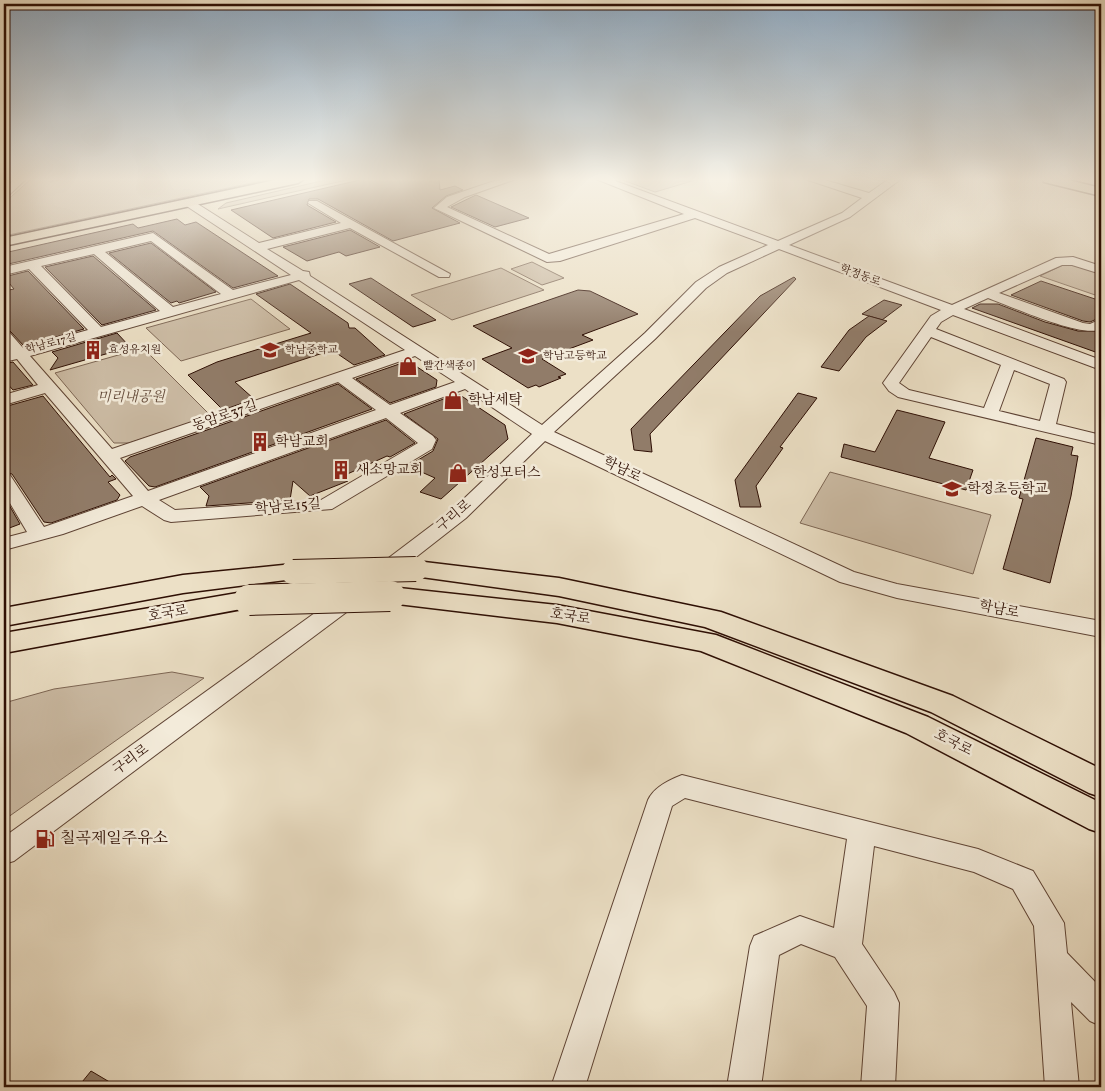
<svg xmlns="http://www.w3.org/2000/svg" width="1105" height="1091" font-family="Vollkorn,'Noto Serif KR',serif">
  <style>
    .green { fill: #ccbca5; stroke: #7d6654 }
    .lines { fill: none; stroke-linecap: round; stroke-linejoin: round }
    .stream { stroke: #796251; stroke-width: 3 }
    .building { fill: #917c69; stroke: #2e0f04 }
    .minor-casing { stroke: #5e4334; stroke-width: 2 }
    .major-casing { stroke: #2e0f04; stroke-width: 3 }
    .minor { fill: #f3ebda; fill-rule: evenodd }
    .major { fill: #ece0c6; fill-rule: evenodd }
    .major-bridge-far1-casing { stroke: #2e0f04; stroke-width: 26; stroke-linecap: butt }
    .major-bridge-casing { stroke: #2e0f04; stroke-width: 32; stroke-linecap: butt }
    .major-bridge-far1 { stroke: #ece0c6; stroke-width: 24 }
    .major-bridge { stroke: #ece0c6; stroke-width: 30 }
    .labels { text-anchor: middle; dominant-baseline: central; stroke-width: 5; stroke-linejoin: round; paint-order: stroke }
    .far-street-label { font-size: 11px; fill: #2e0f04; stroke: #f3ebda }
    .far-poi-label { font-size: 11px; fill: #2e0f04; stroke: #f3ebda; text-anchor: start }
    .park-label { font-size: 14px; font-style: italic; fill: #654c3c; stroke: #f3ebda }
    .poi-label { font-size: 14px; fill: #2e0f04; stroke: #f3ebda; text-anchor: start }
    .street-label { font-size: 14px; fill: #2e0f04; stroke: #f3ebda }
    .near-poi-label { font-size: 16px; fill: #2e0f04; stroke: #f3ebda; text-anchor: start }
  </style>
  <rect width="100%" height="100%" fill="#ece0c6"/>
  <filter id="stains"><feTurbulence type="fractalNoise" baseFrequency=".004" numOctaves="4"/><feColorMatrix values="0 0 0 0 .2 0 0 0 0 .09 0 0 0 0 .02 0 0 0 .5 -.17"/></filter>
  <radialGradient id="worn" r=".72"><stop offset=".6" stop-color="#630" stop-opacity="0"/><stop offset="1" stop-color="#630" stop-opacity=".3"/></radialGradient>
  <g class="green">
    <path d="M31,179H270L4,236V203Z"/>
    <path d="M330,179H351L218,209L226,203Z"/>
    <path d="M620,179H699L655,192Z"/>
    <path d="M532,262L564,278L542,285L511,269Z"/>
    <path d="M1065,264L1077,265L1101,273V297L1040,276Z"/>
    <path d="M501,268L544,290L452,320L411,295Z"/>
    <path d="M251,299L290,329L181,361L146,328Z"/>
    <path d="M143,348L211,416L129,443H114L55,373Z"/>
    <path d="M830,472L991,515L973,574L800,523Z"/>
    <path d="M172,672L204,678L4,820V703L54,689Z"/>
  </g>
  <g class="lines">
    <path class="stream" d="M51,181L58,179"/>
  </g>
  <g class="building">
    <path d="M364,179H439L440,190L455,186L463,190L446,196L432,208L460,223L393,241L318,199H309L307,205L336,222L273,238L231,210Z"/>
    <path d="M476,195L529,218L495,227L451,207Z"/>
    <path d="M177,219L185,225L196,222L278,276L233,288L153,231L4,265V253L133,224L138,228Z"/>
    <path d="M350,230L380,247L346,256L339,252L307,261L283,247Z"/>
    <path d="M151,243L216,292L179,303L177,301L171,303L109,253Z"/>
    <path d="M93,256L156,310L102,325L45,267Z"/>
    <path d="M28,271L84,329L24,346L10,331L4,329V291L14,289L4,277Z"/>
    <path d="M794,277L796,279L650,434L652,452L634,450L631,429L760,296Z"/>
    <path d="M371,278L436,320L413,327L349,284Z"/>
    <path d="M1041,281L1101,301V317L1090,322L1083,321L1011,295Z"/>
    <path d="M290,284L348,323L349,328H355L385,355L354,365L332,350L235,382L254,399L223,410L188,375L217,362L311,333L256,294Z"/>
    <path d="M578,290L590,291L638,314L582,335L593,340L542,359L566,374L558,377L561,378L539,387L536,385L528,388L482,359L512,348L473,326Z"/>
    <path d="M884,300L902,305L882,320L862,314Z"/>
    <path d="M980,304H998L1045,322L1078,331H1101V354L972,308Z"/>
    <path d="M869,316L887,321L866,337L839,371L821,367L849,330Z"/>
    <path d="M117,333L130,347L50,370L58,358L52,352Z"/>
    <path d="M408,361L437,380L436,387L390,403L356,379Z"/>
    <path d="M13,362L33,385L13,390L4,380V364Z"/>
    <path d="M338,384L372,409L155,487L149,486L125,461L130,457Z"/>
    <path d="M798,393L817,398L780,447L783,448L756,486L761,507H740L735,480Z"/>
    <path d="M454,395H460L505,425L508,439L441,499L420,492L435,478L408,466L433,451L438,439L404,414Z"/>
    <path d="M43,396L110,477L112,475L116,479L108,482L120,495L117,500L51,523L44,522L12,474L4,472V407Z"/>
    <path d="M897,410L945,422L929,458L973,470L966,490L841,457L844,444L875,452Z"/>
    <path d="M386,420L415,443L390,457L387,456L343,476L348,481L310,496L293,481L290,500L206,506L209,496L200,487Z"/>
    <path d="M1036,438L1073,447L1071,455L1078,456L1071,496L1050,583L1003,569L1023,499L1019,498Z"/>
    <path d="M4,496L20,524L4,530Z"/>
    <path d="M91,1071L118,1087H78Z"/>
  </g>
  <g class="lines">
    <g class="minor-casing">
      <g id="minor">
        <path d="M15,179H26L8,196L4,197V189Z"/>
        <path d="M500,179H516L465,197L447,207L549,254L684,214L596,179H610L778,241L842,213L862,198L805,179H821L869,193L889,179H901L850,217L789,245L952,305L1056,258L1073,257L1101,266V274L1072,265H1062L999,293L1083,323L1090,324L1101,319V329C1083,339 1010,306 988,298L964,309L1101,360V370L953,315L941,322L936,329L1064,379L1066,382L1056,424L1101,435V445L898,397L889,391L883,383L931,316L941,310L779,249L727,273L706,288L655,339L554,432L854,572L897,584L1101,621V637L897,598L840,582L545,441L466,518L388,579L381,581L374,579L371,574L374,569L452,510L532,434L465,389L400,413L433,436L436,440L432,449L332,509L171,522L164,520L142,506L63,534L4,550V538L27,532L4,493V474L10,475L44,527L133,496L45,393L4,405V395L38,385L17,359L4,362V353L10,352L4,344V331L9,332L23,348L88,330L29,269L4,275V267L153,233L233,290L291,275L185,205V201H193L259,243L341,223L308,203L309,201H317L450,274L449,277H439L350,228L267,249L303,271L309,272L310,276L542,425L645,333L696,282L719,267L768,245L695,218L560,261L547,262L434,208L447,197ZM151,241L221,294L173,307L105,252ZM94,254L160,311L101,327L41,266ZM299,280L405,350L112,449L30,356ZM931,337L1001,365L984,408L909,390L899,383ZM415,356L455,382L390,405L352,378ZM1014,370L1050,384L1040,421L999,411ZM338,382L376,410L148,491L120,458ZM386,418L418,443L321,500L175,510L159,500Z"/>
        <path d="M352,590L360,592L363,597L360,602L14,861L4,864V837L344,592Z"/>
        <path d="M682,775L978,849L1033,871L1064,923L1067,953L1101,988V1026L1090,1021L1071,1002L1079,1087H1045L1034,926L1013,889L974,872L874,846L862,944L894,992L899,1003L895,1087H861L867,1006L835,957L801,944L779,955L761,1087H727L750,946L754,936L800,916L834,928L847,839L685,798L672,806L585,1087H551L648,800C654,787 669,780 682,775Z"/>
      </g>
    </g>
    <g class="major-casing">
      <g id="major">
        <path d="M280,179H304L298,183L4,246V238Z"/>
        <path d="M1043,179H1064L1101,188V196L1044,182Z"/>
        <path d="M416,561L559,578L721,612L953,696L1101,769V797L1089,793L931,712L705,627L559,596L407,575L403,569L407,563Z"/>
        <path d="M293,564L302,566L306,572L302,578L183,593L4,626V608L183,575Z"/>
        <path d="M390,587L557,605L716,635L928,717L1101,803V833L1089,829L906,733L701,651L557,623L381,602L377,596L381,590Z"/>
        <path d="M249,591L258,594L262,600L258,606L4,653V633Z"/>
      </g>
    </g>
    <use href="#minor" class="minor"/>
    <use href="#major" class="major"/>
    <g class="major-bridge-far1-casing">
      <path id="major-bridge-far1" d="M293,572L416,569"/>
    </g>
    <g class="major-bridge-casing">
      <path id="major-bridge" d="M249,600L390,596"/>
    </g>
    <use href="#major-bridge-far1" class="major-bridge-far1"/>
    <use href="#major-bridge" class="major-bridge"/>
  </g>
  <linearGradient id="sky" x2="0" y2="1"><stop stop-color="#8fa9c0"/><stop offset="0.54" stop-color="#f6f1e5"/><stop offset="1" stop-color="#f6f1e5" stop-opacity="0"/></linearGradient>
  <rect width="1105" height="332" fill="url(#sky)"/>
  <defs>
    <g id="building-bare" transform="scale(1.5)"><path d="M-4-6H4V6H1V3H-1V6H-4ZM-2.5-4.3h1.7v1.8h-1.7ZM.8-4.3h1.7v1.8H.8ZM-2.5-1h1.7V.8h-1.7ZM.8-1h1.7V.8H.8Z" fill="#8f2418" stroke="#f3ebda" stroke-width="2.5" paint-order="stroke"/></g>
    <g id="school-bare" transform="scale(1.5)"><path d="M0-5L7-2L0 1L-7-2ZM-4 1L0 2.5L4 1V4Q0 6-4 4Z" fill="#8f2418" stroke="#f3ebda" stroke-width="2.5" paint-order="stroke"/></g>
    <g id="shop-bare" transform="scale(1.5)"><path d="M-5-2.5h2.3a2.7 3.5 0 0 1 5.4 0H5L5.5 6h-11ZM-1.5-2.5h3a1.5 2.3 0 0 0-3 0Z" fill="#8f2418" stroke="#f3ebda" stroke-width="2.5" paint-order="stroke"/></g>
    <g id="fuel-bare" transform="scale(1.5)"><path d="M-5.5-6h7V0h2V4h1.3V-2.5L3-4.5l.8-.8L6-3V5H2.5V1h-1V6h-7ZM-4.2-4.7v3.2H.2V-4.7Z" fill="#8f2418" stroke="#f3ebda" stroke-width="2.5" paint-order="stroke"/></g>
  </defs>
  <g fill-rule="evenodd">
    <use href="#building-bare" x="93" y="350"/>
    <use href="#school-bare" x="270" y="350"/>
    <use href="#school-bare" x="528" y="356"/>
    <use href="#shop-bare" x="408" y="366"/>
    <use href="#shop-bare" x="453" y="400"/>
    <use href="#building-bare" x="260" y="442"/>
    <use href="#building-bare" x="341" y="470"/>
    <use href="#shop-bare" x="458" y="473"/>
    <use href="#school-bare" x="952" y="489"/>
    <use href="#fuel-bare" x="45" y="839"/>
  </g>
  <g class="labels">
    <g class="far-street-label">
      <text transform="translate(860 276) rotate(20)">학정동로</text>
      <text transform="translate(51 344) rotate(-15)">학남로17길</text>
    </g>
    <g class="far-poi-label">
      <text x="108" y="350">효성유치원</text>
      <text x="285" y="350">학남중학교</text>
      <text x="543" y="356">학남고등학교</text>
      <text x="423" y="366">빨간색종이</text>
    </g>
    <g class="park-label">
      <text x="131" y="397">미리내공원</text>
    </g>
    <g class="poi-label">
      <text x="468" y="400">학남세탁</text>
      <text x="275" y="442">학남교회</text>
      <text x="356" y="470">새소망교회</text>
      <text x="473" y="473">한성모터스</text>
      <text x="967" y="489">학정초등학교</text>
    </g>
    <g class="street-label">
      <text transform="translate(225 416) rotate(-19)">동암로37길</text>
      <text transform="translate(622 470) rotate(26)">학남로</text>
      <text transform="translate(288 507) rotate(-5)">학남로15길</text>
      <text transform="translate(454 516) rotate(-40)">구리로</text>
      <text transform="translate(999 610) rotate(11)">학남로</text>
      <text transform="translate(168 614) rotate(-10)">호국로</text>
      <text transform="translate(570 617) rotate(9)">호국로</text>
      <text transform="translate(953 743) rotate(27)">호국로</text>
      <text transform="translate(131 760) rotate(-36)">구리로</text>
    </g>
    <g class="near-poi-label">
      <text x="60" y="839">칠곡제일주유소</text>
    </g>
  </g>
  <rect width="1105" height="1091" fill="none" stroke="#ece0c6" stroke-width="20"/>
  <rect x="5" y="5" width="1095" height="1081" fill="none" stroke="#2e0f04" stroke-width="2.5"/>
  <rect x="10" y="10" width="1085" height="1071" fill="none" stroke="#2e0f04"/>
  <rect width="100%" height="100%" filter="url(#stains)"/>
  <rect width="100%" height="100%" fill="url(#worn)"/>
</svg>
